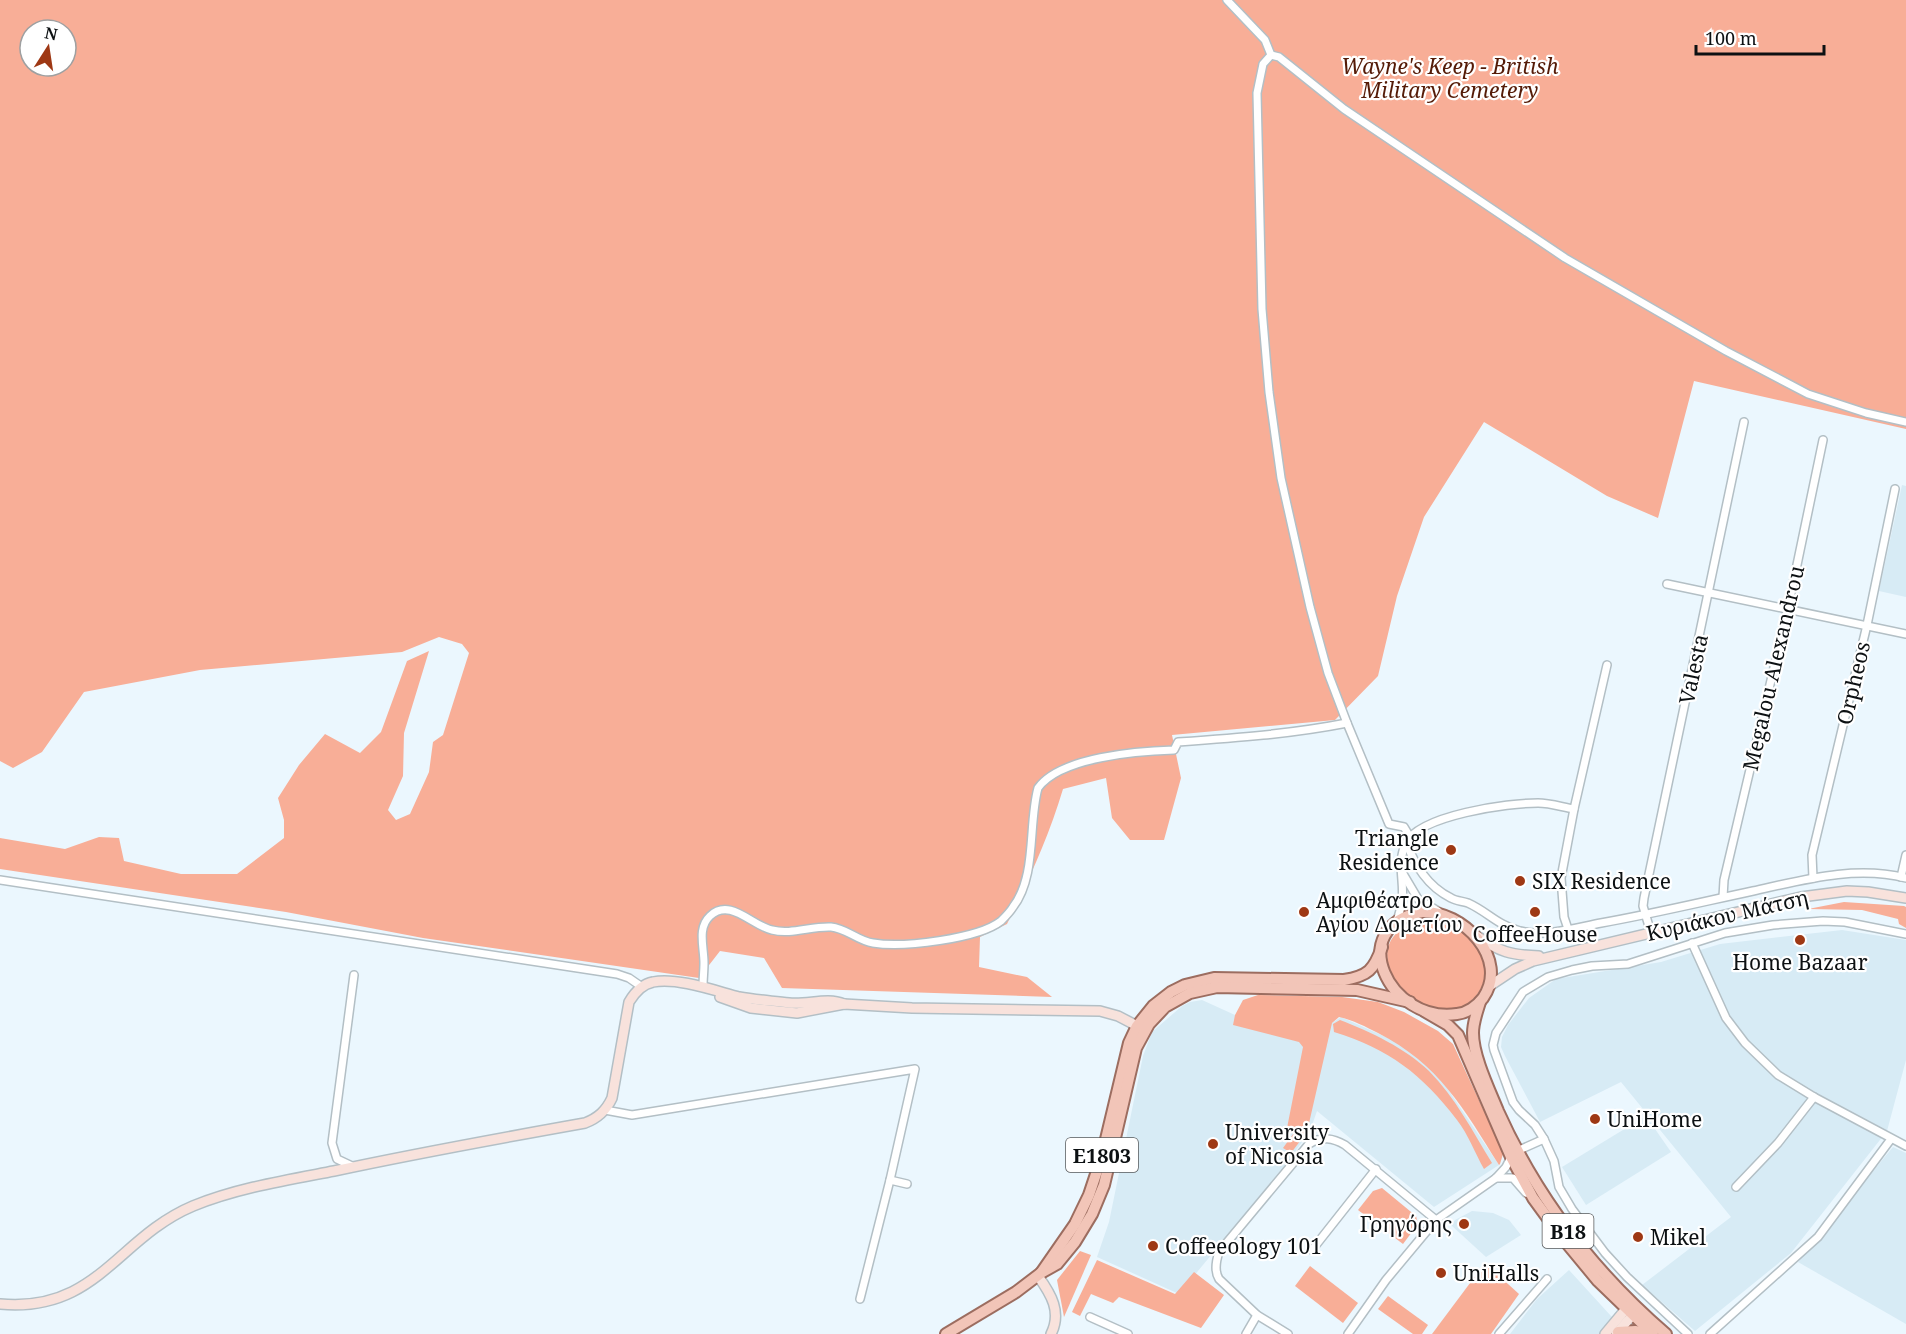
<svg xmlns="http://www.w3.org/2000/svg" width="1906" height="1334" font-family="'Noto Serif',serif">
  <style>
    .built { fill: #d7ebf5 }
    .green { fill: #f8ae97; fill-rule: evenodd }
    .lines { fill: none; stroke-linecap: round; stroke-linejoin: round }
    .street-casing { stroke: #b3bfc5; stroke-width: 10 }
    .secondary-casing { stroke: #b3bfc5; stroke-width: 12 }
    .primary-casing { stroke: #9c6d60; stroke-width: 14 }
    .street { stroke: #fff; stroke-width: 7 }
    .secondary { stroke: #f8e2dc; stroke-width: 9 }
    .primary { stroke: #f2c5b8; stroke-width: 10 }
    .poi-dot { fill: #9e3814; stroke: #fff; stroke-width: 2 }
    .labels { text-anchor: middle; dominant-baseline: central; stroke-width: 4.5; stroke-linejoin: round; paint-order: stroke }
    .shield { fill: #fff; stroke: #56585a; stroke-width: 1.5 }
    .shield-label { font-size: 20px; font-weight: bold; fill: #0d1113 }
    .park-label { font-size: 21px; font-style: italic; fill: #551b07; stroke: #fff }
    .street-label { font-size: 21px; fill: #0d1113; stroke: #fff }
    .poi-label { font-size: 21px; fill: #0d1113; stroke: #fff; text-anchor: start }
  </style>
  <rect width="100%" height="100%" fill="#ebf7fe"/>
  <g class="built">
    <path d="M1902,485L1906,486V597L1879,591Z"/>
    <path d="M1842,930L1906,940V1060L1887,1131L1791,1253L1695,1331L1642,1285L1731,1217L1621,1082L1540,1122L1505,1056L1501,1047L1502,1037L1508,1025L1529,998L1556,979L1661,962L1720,944Z"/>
    <path d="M1202,1000L1235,1015L1332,1023L1341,1017L1395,1041L1420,1059L1441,1079L1499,1165L1434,1207L1317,1111L1310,1131L1283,1168L1179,1294L1097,1257L1109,1222L1143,1056L1152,1032L1182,1006L1190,1002Z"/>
    <path d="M1646,1116L1671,1152L1586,1205L1562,1167Z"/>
    <path d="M1893,1147L1906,1153V1324L1798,1262Z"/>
    <path d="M1472,1211L1493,1213L1509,1220L1521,1235L1486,1257L1451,1225L1455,1220Z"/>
    <path d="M1569,1270L1611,1316L1631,1334H1510L1537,1299Z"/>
  </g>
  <g class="green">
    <path d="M0,0H1906V429L1694,381L1658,518L1607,496L1484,422L1424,517L1397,596L1378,676L1335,720L1172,735L1181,778L1164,840H1130L1112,818L1106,778L1063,789C1049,836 1029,880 1007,924L980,937L979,967L1027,977L1052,997L782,988L764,958L720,951L699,978L423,938L286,912L0,869V838L65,849L99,837L119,838L124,861L181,874H237L284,838V820L278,798L299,765L325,734L360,753L381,732L407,661L429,651L404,733L403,776L388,810L396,820L410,814L429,772L433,742L443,735L469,653L462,644L439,637L402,652L200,670L84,692L42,752L13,768L0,761ZM30,30H66V66H30Z"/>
    <path d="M1844,902L1904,906L1906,907V928L1899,924L1898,919L1862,910L1808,909Z"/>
    <path d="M1418,920C1436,919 1464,929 1476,944C1490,961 1488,987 1471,1001C1427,1037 1341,949 1418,920Z"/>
    <path d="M1258,995L1342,997L1378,1002L1404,1012L1438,1031L1453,1044L1501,1148L1503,1154L1500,1164L1499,1165C1464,1109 1439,1064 1378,1033C1366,1027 1353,1020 1339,1017L1332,1023L1307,1132L1291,1153L1283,1148L1294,1133L1287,1128L1303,1047L1299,1042L1233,1025L1235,1015L1243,1000Z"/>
    <path d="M1340,1020C1371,1032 1405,1048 1429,1071C1455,1097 1473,1132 1492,1163L1484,1169C1475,1153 1468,1134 1457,1120C1422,1074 1389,1049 1334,1032L1333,1024Z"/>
    <path d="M1382,1188L1416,1216L1418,1224L1403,1244L1358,1210L1373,1191Z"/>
    <path d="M1080,1251L1091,1255L1064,1317L1057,1280Z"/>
    <path d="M1097,1260L1175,1294L1194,1272L1224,1295L1201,1328L1119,1297L1113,1303L1091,1294L1080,1316L1072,1312Z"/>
    <path d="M1485,1263L1519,1294L1491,1334H1432Z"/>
    <path d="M1310,1266L1358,1303L1343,1323L1295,1286Z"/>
    <path d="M1388,1296L1428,1325L1422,1334H1413L1378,1309Z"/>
  </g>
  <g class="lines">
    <g class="street-casing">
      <g id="street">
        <path d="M1227,0L1265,40L1271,55"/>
        <path d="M1271,55L1263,64L1257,93L1262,309L1269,392L1281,478L1310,607L1328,673L1347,723L1389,824L1404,827L1410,837"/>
        <path d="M1271,55L1279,57L1344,109L1565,258L1726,351L1808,394L1866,413L1906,422"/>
        <path d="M1667,584L1906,634"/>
        <path d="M1406,843C1416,866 1427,886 1451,898C1456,901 1462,901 1468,903C1488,912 1497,925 1520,931C1547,937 1575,928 1601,923C1652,914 1702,902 1753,891C1803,880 1855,865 1906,878"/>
        <path d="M1402,872L1418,899L1438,911"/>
        <path d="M1901,877L1906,855"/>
        <path d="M1813,878L1812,855L1867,625L1895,489"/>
        <path d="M0,880L617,974L629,978L642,987"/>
        <path d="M1723,897L1724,880L1788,608L1823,440"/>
        <path d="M1396,924C1398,917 1401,909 1402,902C1405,882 1396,863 1406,843C1420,815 1508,803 1538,803C1550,803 1562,807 1574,809"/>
        <path d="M1568,929L1564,917L1561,878L1574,809L1607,665"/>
        <path d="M1651,933L1643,906L1644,898L1744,422"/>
        <path d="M1692,943L1726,1018L1745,1043L1778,1075L1814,1097L1906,1146"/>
        <path d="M703,986C703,979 704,971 704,963C704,947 697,928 710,916C730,897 752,926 772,930C791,935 811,926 831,927C846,928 858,941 873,943C902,948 978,939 1001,921C1005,917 1010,912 1013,907C1037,876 1028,824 1038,788C1060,757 1138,751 1174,750L1178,742C1235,738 1291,734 1347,723"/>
        <path d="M605,1110L632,1115L915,1069L890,1180L860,1299"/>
        <path d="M1517,1151L1544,1139"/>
        <path d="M354,1167L337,1159L332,1143L354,975"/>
        <path d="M1496,1178H1513L1526,1193"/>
        <path d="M890,1180L907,1184"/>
        <path d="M1736,1187L1778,1143L1814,1097"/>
        <path d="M1312,1250L1376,1169"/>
        <path d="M1090,1317L1128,1334"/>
        <path d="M1246,1334L1257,1315"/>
        <path d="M1288,1334L1257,1315L1219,1279C1214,1271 1216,1261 1219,1252L1309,1144C1322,1136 1333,1138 1345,1145L1436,1220"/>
        <path d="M1348,1334L1386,1280L1436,1220L1496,1178L1506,1167L1511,1157"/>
        <path d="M1499,1334L1547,1279"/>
        <path d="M1688,1334L1627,1277L1605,1253L1572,1209L1559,1187L1554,1161L1544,1139L1535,1125L1519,1110L1513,1102L1494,1050L1493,1045L1496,1033L1523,992L1548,977L1572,970L1592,966L1628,964L1725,933L1773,925L1823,921L1845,922L1906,934"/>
        <path d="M1710,1334L1818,1237L1891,1139"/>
      </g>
    </g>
    <g class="secondary-casing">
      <g id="secondary">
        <path d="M1477,936C1500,952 1510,955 1539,956"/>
        <path d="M1491,985L1515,969L1533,961L1801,897L1847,891L1868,892L1906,898"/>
        <path d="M720,997L751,1008L797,1013L844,1004L912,1008L1100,1011L1118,1016L1143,1029"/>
        <path d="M1038,1276C1051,1294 1062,1312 1051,1334"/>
        <path d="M0,1304C97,1313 117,1238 193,1206C237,1188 287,1180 334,1171C418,1153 501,1138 585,1123C598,1118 606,1111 612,1098L629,1002C635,992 642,984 653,982C677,977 716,991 739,997C755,1000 773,1001 789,1003C808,1005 827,997 844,1004"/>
        <path d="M1605,1334L1630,1304"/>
        <path d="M1616,1334L1636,1311"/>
      </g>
    </g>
    <g class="primary-casing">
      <g id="primary">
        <path d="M1422,912C1463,910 1510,959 1483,998C1477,1006 1467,1013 1457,1014C1389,1024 1343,927 1422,912Z"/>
        <path d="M1480,1002C1477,1012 1473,1022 1473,1033C1473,1056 1489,1089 1498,1111C1537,1198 1594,1272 1666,1334"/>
        <path d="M1424,1011L1448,1025L1458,1035L1511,1157L1533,1198L1560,1235L1598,1281L1653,1334"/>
        <path d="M1041,1273L1075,1224L1089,1195L1102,1156L1129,1043L1137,1026L1153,1006L1171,992L1185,985L1214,978L1344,980C1368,976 1374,970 1382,947"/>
        <path d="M1618,1332L1635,1331L1650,1334"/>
        <path d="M946,1334L1016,1292L1041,1273L1057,1264L1075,1242L1092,1214L1104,1185L1136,1048L1149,1024L1165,1007L1190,993L1217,987L1357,990L1410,1002"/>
      </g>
    </g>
    <use href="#street" class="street"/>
    <use href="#secondary" class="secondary"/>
    <use href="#primary" class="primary"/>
  </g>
  <g class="poi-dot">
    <circle cx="1451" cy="850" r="6"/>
    <circle cx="1520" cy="881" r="6"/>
    <circle cx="1304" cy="912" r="6"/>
    <circle cx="1535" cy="912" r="6"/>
    <circle cx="1800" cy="940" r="6"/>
    <circle cx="1595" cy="1119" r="6"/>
    <circle cx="1213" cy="1144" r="6"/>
    <circle cx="1464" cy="1224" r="6"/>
    <circle cx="1638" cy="1237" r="6"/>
    <circle cx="1153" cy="1246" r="6"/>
    <circle cx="1441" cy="1273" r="6"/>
  </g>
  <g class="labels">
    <g class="shield">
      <rect x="1066" y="1138" width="72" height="34" rx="4.5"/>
      <rect x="1542.5" y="1214" width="51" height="34" rx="4.5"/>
    </g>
    <g class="shield-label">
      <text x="1102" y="1155">E1803</text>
      <text x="1568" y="1231">B18</text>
    </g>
    <g class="park-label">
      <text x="1450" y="66">Wayne's Keep - British<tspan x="1450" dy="24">Military Cemetery</tspan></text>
    </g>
    <g class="street-label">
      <text transform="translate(1773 668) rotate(-77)">Megalou Alexandrou</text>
      <text transform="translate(1693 669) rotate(-78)">Valesta</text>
      <text transform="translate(1853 683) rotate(-77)">Orpheos</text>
      <text transform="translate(1727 915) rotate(-13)">Κυριάκου Μάτση</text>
    </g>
    <g class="poi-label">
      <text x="1439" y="838" text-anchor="end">Triangle<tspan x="1439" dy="24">Residence</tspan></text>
      <text x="1532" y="881">SIX Residence</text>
      <text x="1316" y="900">Αμφιθέατρο<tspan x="1316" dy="24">Αγίου Δομετίου</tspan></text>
      <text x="1535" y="934" text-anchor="middle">CoffeeHouse</text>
      <text x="1800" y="962" text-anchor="middle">Home Bazaar</text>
      <text x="1607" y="1119">UniHome</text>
      <text x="1225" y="1132">University<tspan x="1225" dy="24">of Nicosia</tspan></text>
      <text x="1452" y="1224" text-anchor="end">Γρηγόρης</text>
      <text x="1650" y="1237">Mikel</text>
      <text x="1165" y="1246">Coffeeology 101</text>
      <text x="1453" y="1273">UniHalls</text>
    </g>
  </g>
  <g transform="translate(48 48) rotate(12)"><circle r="28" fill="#ffffff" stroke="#9ea0a1" stroke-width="1.5"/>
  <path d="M0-4.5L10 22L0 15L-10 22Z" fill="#9e3814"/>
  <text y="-9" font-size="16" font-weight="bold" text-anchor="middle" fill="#0d1113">N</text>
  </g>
  <path d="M1696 45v9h128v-9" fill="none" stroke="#0d1113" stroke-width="3"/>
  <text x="1705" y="45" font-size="18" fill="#0d1113" stroke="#ffffff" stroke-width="4.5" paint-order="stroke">100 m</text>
</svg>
